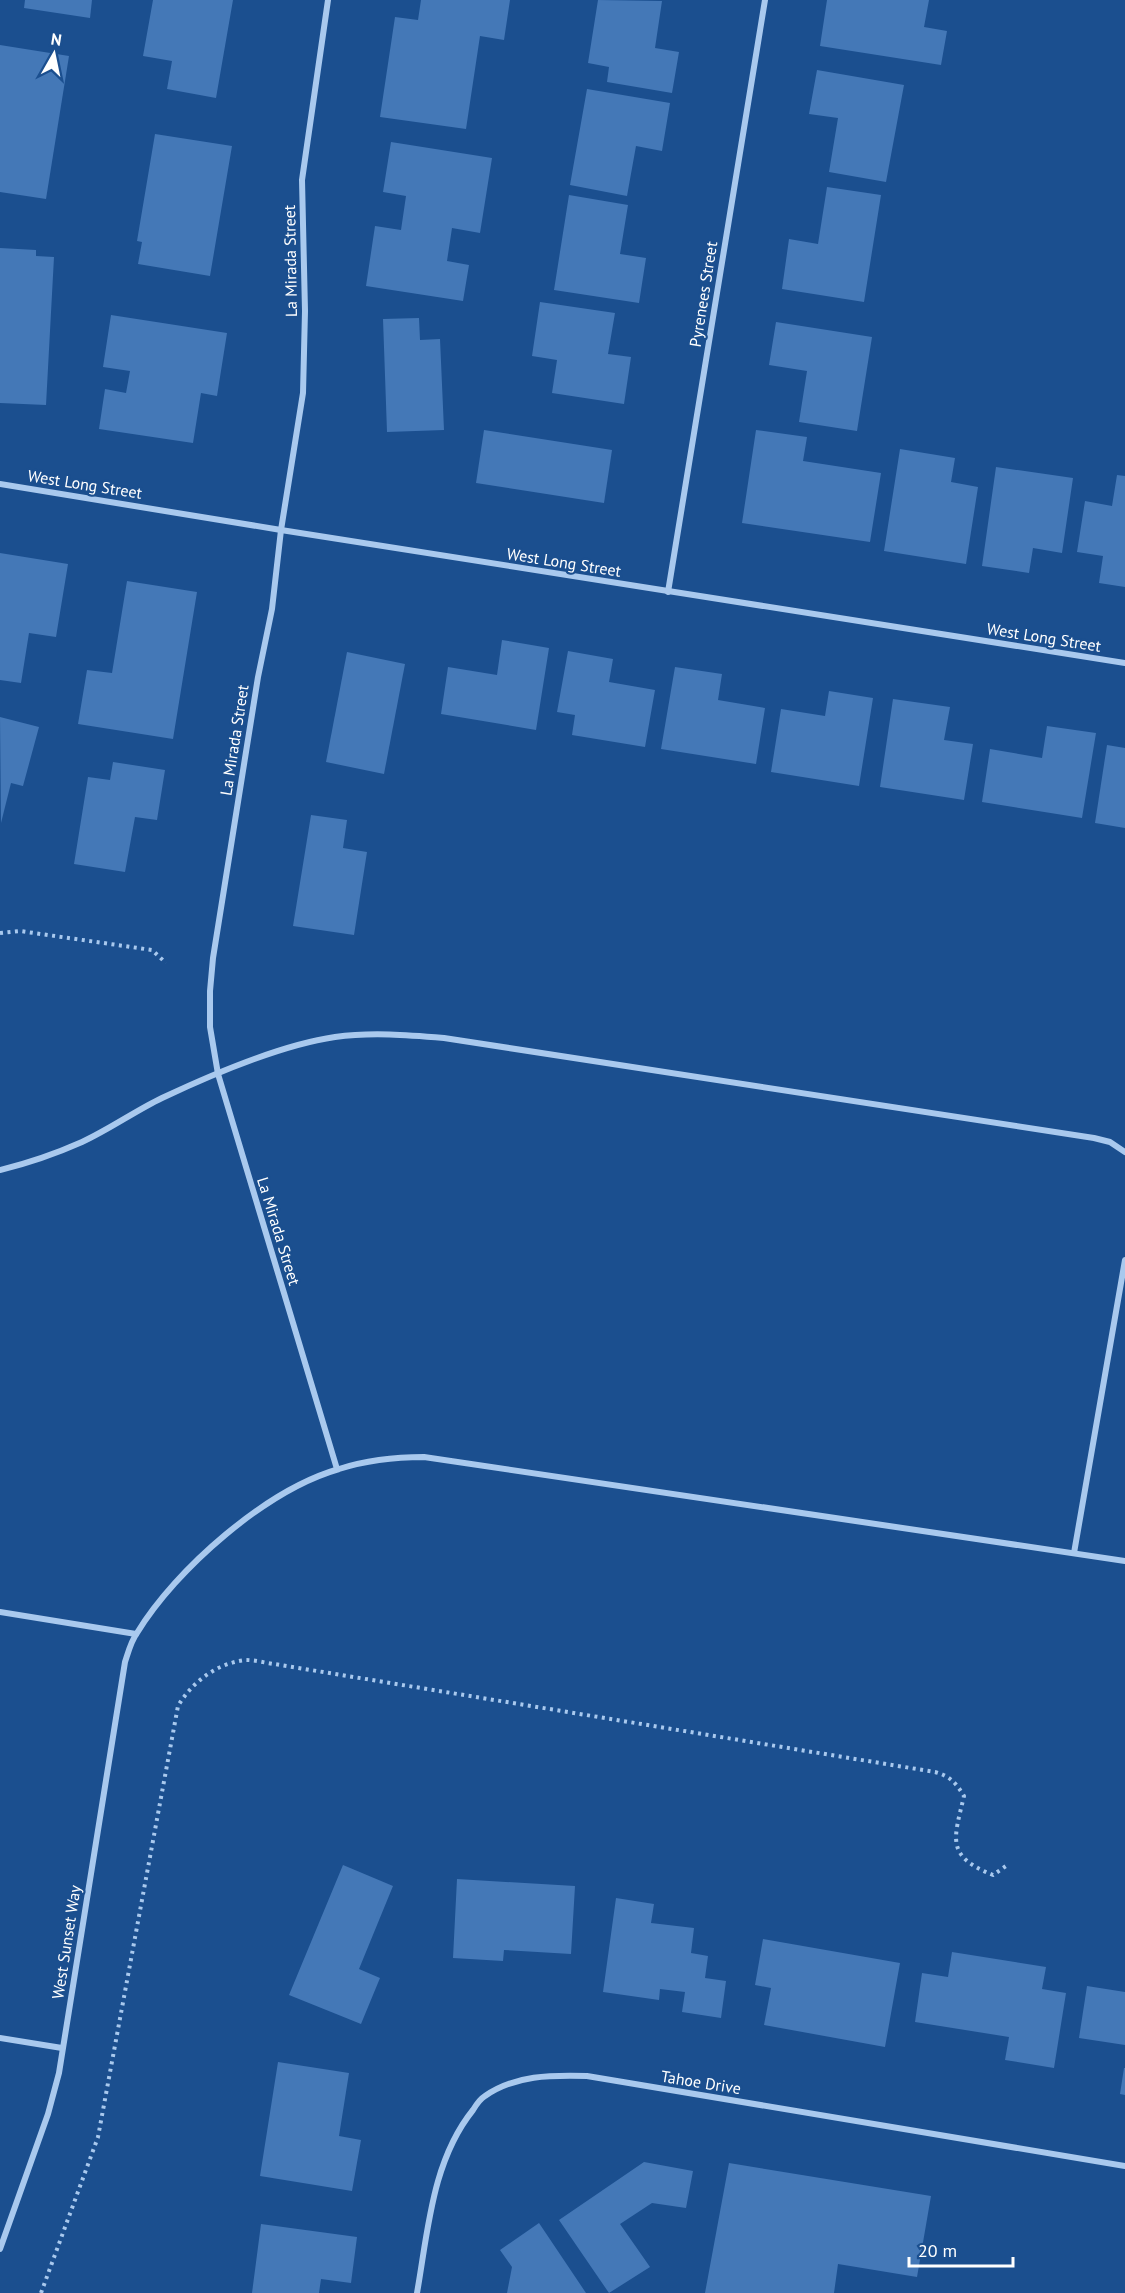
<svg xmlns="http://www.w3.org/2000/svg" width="1125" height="2293" font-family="'PT Sans',sans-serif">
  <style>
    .building { fill: #4478b7 }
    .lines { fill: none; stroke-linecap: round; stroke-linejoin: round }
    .path { stroke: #a9c9ee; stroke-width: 4; stroke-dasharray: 3 4.5; stroke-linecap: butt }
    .street { stroke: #a9c9ee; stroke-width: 6 }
    .labels { text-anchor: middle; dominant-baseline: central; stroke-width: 4.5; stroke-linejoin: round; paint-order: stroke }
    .street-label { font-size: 16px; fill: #fff; stroke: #1b4f8f }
  </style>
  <rect width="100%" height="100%" fill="#1b4f8f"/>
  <g class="building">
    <path d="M25,0H92L90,18L24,8Z"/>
    <path d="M153,0H233L216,98L167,89L172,61L143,56Z"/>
    <path d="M421,0H510L504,40L480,36L466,129L380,117L395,17L418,20Z"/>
    <path d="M598,0L662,1L655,48L679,52L672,93L607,82L609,67L588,63Z"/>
    <path d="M827,0H929L924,27L947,31L941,65L820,46Z"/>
    <path d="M0,45L69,56L46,199L0,192Z"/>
    <path d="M817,70L904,85L886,182L829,172L838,118L809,114Z"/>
    <path d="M587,89L670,103L662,151L636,146L627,196L570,185Z"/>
    <path d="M155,134L232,146L210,276L138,264L142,242L137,241Z"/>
    <path d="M391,142L492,158L480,233L452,228L447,261L469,265L463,301L366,286L375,226L401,230L406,196L383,192Z"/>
    <path d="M827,187L881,195L864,302L782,289L789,239L818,244Z"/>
    <path d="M569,195L628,205L620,254L646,258L639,303L554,290Z"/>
    <path d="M0,248L36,250V256L54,257L46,405L0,403Z"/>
    <path d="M540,302L615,313L608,354L631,357L624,404L552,393L557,360L532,356Z"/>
    <path d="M111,315L227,333L217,396L201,393L193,443L99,429L105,389L126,393L130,371L103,367Z"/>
    <path d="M419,318L420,340L440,339L444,430L387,432L383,319Z"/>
    <path d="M776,322L872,337L857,431L799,422L807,371L769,365Z"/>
    <path d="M484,430L612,450L604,503L476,483Z"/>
    <path d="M756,430L807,437L803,461L881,473L870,542L742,523Z"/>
    <path d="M900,449L955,458L951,482L978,487L966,564L884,551Z"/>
    <path d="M996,467L1073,478L1062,553L1033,548L1029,573L982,566Z"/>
    <path d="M1117,475L1125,476V587L1099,583L1103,556L1077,552L1085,501L1112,506Z"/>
    <path d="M0,553L68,564L56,637L29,633L21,683L0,680Z"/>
    <path d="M127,581L197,592L173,739L78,724L87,670L112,673Z"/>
    <path d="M502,640L549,648L536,730L441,714L448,667L497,675Z"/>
    <path d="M568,651L613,659L609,682L655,690L645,747L572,735L575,715L557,712Z"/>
    <path d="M347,652L405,664L384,774L326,762Z"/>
    <path d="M675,667L722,674L718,700L765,708L756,764L661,749Z"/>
    <path d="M829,691L873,698L859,786L771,772L781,709L825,716Z"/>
    <path d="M893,699L950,707L944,740L973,744L964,800L880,787Z"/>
    <path d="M0,717L39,727L23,786L11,783L1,823Z"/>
    <path d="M1047,726L1096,733L1082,818L982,802L990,749L1042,758Z"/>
    <path d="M1107,745L1125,748V828L1095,823Z"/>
    <path d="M113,762L165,770L157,820L135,817L125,872L74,864L88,777L110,780Z"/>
    <path d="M311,815L347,820L343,848L367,852L354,935L293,926Z"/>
    <path d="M343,1865L393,1886L359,1969L380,1978L361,2024L289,1995Z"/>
    <path d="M457,1879L575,1886L571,1954L504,1950L503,1961L453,1958Z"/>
    <path d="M616,1898L654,1904L651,1923L694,1928L691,1953L708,1956L705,1978L726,1981L721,2018L682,2012L685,1992L660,1989L659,2000L603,1992Z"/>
    <path d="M763,1939L900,1963L885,2047L764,2025L771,1988L755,1985Z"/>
    <path d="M952,1952L1046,1967L1042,1989L1066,1993L1054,2068L1005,2060L1009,2037L915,2022L922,1973L948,1977Z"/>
    <path d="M1087,1986L1125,1992V2045L1079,2038Z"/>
    <path d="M278,2062L349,2073L339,2136L361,2140L352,2191L260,2176Z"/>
    <path d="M1124,2068H1125V2095L1120,2094Z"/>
    <path d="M644,2162L693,2171L686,2208L652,2203L620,2224L650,2267L609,2293L559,2220Z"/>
    <path d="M729,2163L931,2196L917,2277L838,2264L834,2293H705Z"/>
    <path d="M539,2223L586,2293H507L512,2267L500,2250Z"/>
    <path d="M261,2224L357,2237L351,2283L321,2279L319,2293H252Z"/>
  </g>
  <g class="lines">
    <g class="path">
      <path d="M0,933L20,931L152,950L166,963"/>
      <path d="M41,2293L98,2137L178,1706C192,1682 217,1663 246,1660C255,1660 266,1663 274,1664L935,1772C950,1776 956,1783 964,1796C954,1839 945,1856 993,1875L1006,1866"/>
    </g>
    <g class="street">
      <path d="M328,0L302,180L305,311L303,393L281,530L272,609L258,677L213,958L210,991V1027L218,1074L337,1469"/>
      <path d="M0,484L281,530L1125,663"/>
      <path d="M668,592L765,0"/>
      <path d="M0,1170C29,1163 55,1154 82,1142C110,1129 135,1111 162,1098C213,1074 280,1045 335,1037C371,1032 408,1035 444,1038L1094,1138L1110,1142L1125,1152"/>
      <path d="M1074,1553L1125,1260"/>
      <path d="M0,1612L136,1634"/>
      <path d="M0,2038L62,2048"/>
      <path d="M0,2249L48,2114L59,2073L125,1662C128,1653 131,1641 137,1633C176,1569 266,1490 339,1469C367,1460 395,1457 424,1457L1125,1561"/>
      <path d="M417,2293C428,2231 432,2161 473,2110C476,2105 480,2099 485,2096C515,2075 551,2075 587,2076L1125,2166"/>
    </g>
  </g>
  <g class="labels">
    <g class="street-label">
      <text transform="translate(290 261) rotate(-91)">La Mirada Street</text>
      <text transform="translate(703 294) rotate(-81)">Pyrenees Street</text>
      <text transform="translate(85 484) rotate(9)">West Long Street</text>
      <text transform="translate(564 562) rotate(9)">West Long Street</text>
      <text transform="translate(1044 637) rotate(9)">West Long Street</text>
      <text transform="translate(234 740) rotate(-81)">La Mirada Street</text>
      <text transform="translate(279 1231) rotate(73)">La Mirada Street</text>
      <text transform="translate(66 1942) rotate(-81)">West Sunset Way</text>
      <text transform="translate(701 2082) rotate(9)">Tahoe Drive</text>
    </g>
  </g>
  <g transform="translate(54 54) rotate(9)" stroke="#1b4f8f" stroke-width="4.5" paint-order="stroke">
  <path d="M0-4.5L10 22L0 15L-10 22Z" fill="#ffffff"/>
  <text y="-9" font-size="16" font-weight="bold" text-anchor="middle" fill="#ffffff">N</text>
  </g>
  <path d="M909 2257v9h104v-9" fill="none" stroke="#ffffff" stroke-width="3"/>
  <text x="918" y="2257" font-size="18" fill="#ffffff" stroke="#1b4f8f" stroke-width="4.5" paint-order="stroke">20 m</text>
</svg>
